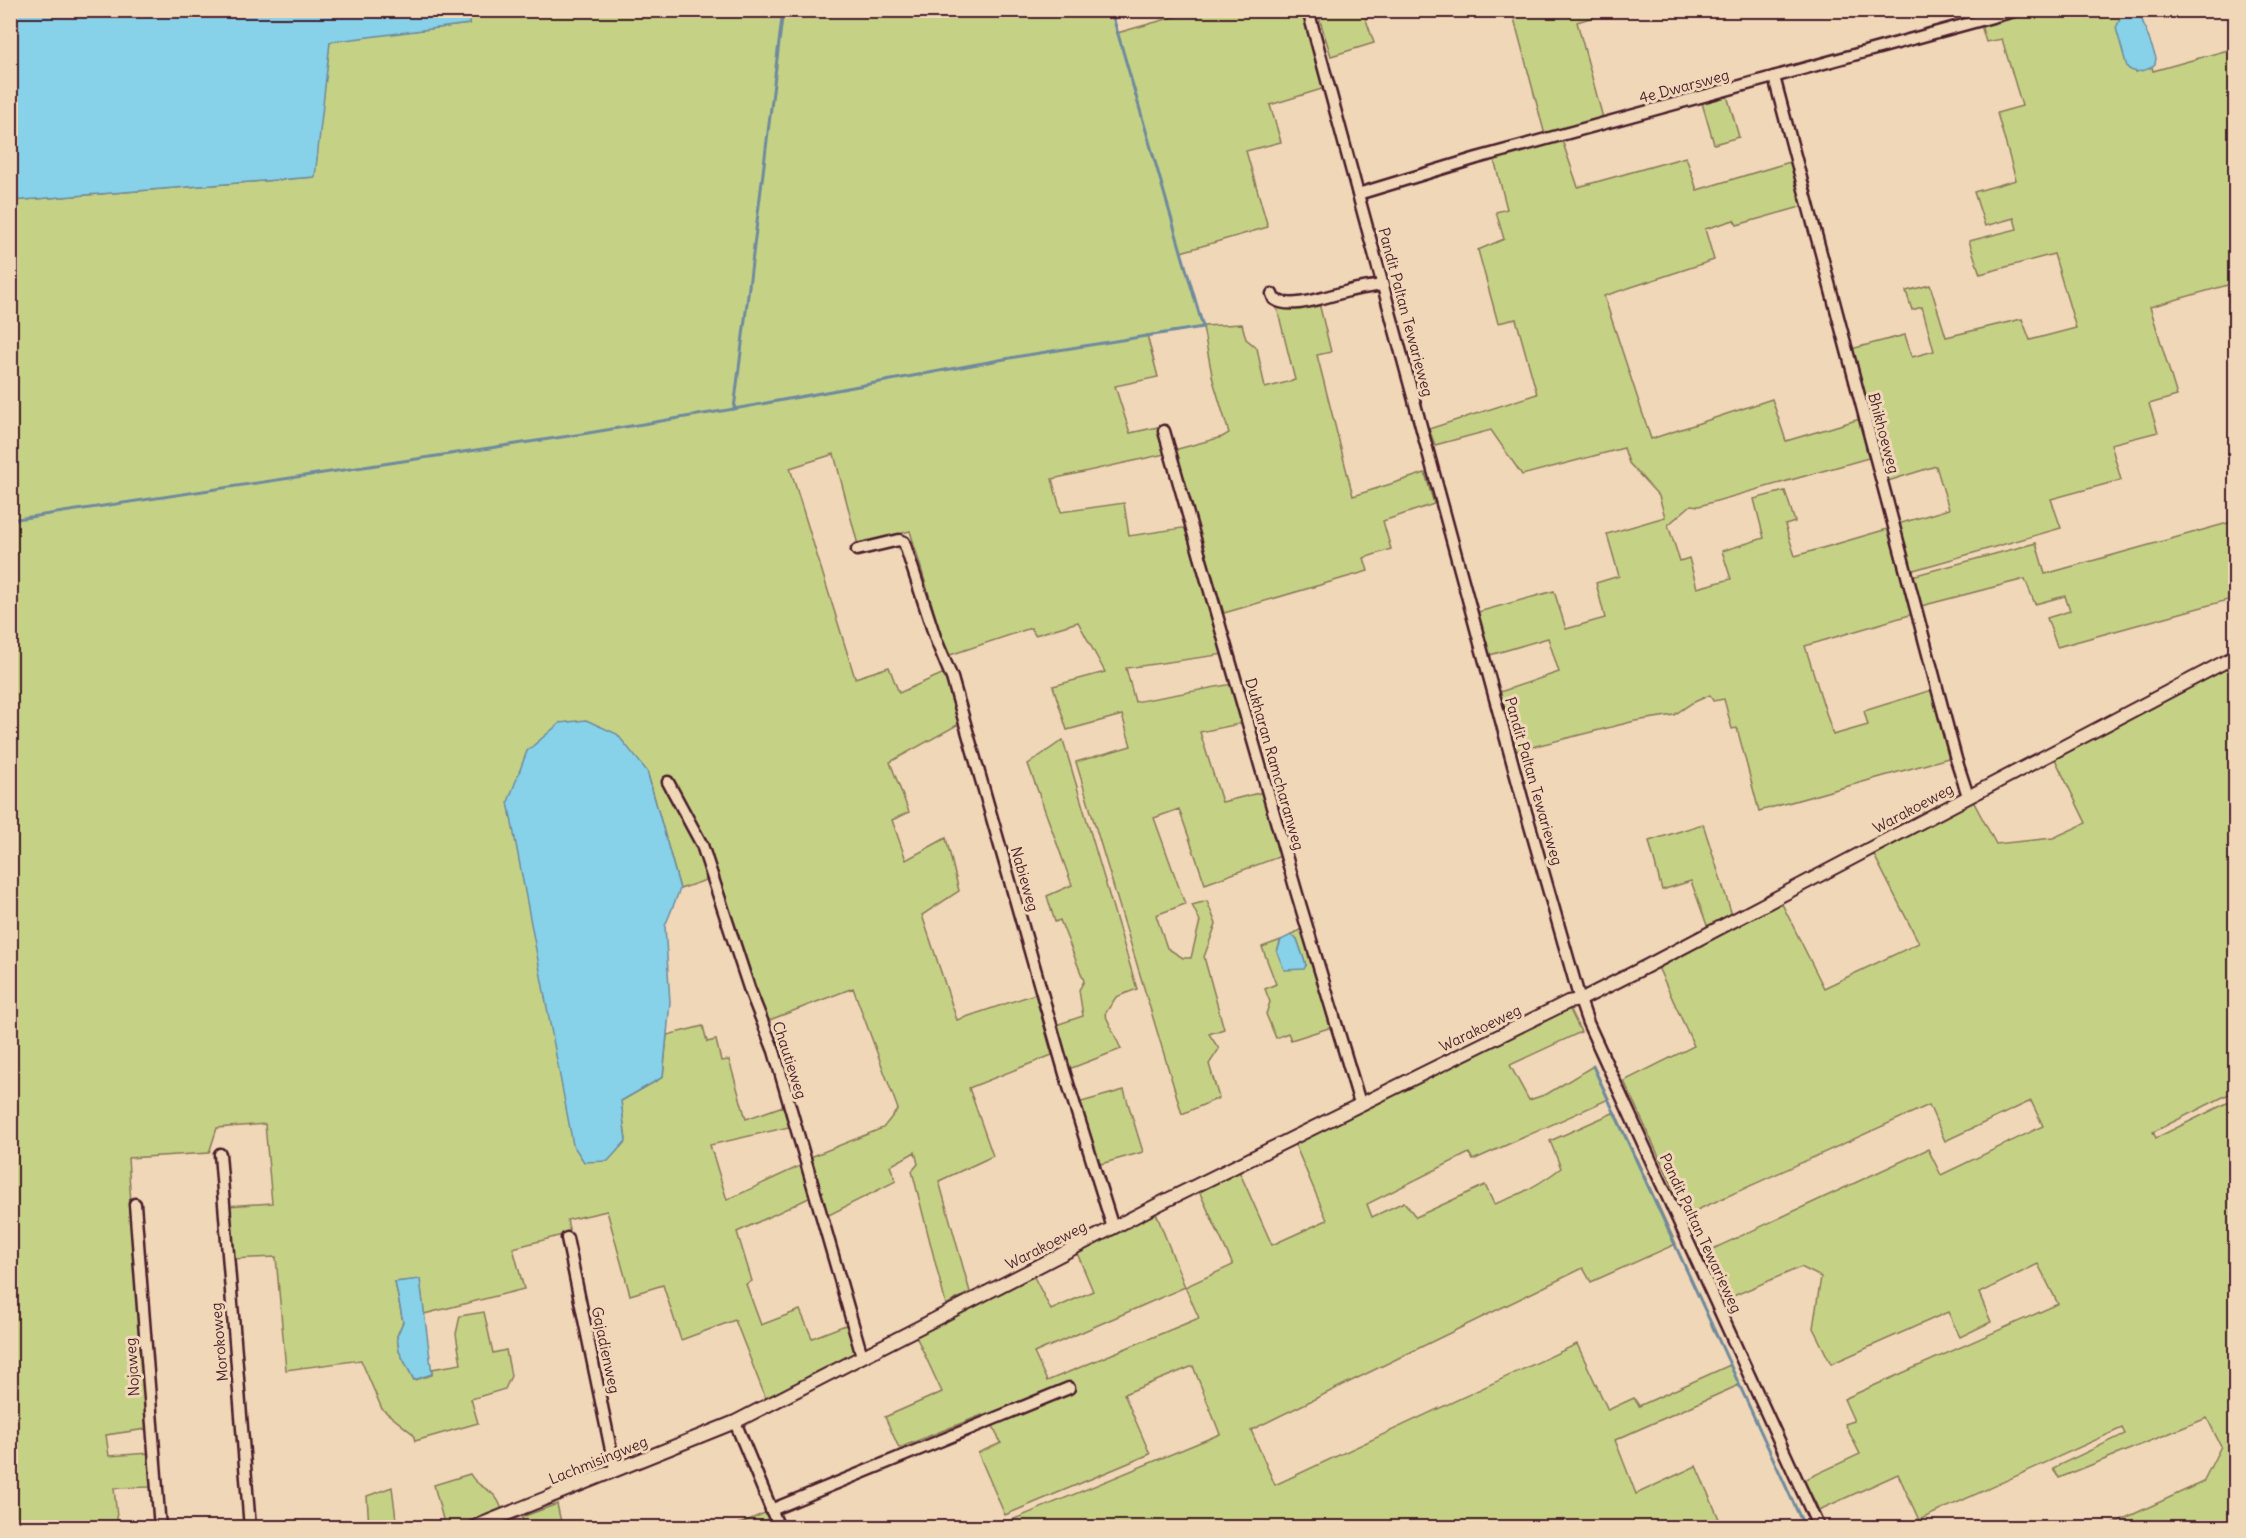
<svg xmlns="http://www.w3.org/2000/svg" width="2246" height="1538" font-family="Delius,sans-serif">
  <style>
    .green { fill: #c5d286; stroke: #887858; stroke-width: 1.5; fill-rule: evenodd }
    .water { fill: #87d2e8; stroke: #6f8a9c; stroke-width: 1.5 }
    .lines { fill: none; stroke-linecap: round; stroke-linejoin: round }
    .stream { stroke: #6f8a9c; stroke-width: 3 }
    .minor-casing { stroke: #4a1f2b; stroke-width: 15 }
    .tertiary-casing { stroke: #4a1f2b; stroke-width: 16 }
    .minor { stroke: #f0d7b8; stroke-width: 10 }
    .tertiary { stroke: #f0d7b8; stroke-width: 12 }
    .labels { text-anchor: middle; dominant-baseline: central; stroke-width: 6; stroke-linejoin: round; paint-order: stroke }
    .street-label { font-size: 15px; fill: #4a1f2b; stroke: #f0d7b8 }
  </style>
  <rect width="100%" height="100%" fill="#f0d7b8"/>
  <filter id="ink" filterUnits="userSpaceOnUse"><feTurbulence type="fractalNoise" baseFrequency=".0167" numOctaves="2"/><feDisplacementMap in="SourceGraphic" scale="12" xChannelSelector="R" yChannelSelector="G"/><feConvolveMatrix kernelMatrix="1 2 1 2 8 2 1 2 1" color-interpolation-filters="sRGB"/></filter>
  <g filter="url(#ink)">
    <g class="green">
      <path d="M1111,10L1117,33L1195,11H1304L1325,88L1270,105L1281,142L1246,151L1268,227L1181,252L1203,326L1242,324L1246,339L1257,348L1265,388L1295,380L1277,308L1319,303L1331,352L1317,355L1353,496L1425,473L1434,504L1383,521L1391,549L1364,558L1368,571L1224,613L1174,450L1222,437L1229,433L1213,380L1203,327L1147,335L1158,377L1115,386L1130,433L1158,427L1165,454L1052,479L1061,512L1124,503L1129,536L1189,527L1225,654L1126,668L1135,702L1232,684L1244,723L1200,732L1222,802L1263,792L1281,856L1205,884L1179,809L1154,818L1185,904L1156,915L1167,948L1183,958H1191L1200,921L1192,905L1207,901L1216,924L1204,957L1224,1029L1209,1034L1219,1049L1209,1064L1219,1098L1182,1114L1076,762L1131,746L1122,715L1067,730L1053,686L1105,672L1078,622L1035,635L1031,628L947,656L910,531L858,545L834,454L790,468L855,678L889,667L899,693L944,673L961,723L890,762L909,812L892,820L906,860L946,838L959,891L922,915L957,1020L1035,994L1052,1055L969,1088L993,1156L939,1181L970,1292L946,1305L912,1171L918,1164L915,1152L890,1166L896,1181L827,1216L808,1158L883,1128L898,1109L853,988L767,1021L708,843L670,777L700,847L709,879L680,889L647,771L560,723L626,1141L621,1101L663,1077L667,1035L703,1026L707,1042L716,1040L721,1061L729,1060L746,1119L783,1106L789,1127L710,1145L727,1200L802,1165L811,1197L737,1232L752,1281L746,1284L761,1325L800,1310L812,1338L848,1324L857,1353L766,1399L735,1320L681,1340L663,1285L630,1295L607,1211L567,1220L570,1233L513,1248L524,1289L424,1314L420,1280L395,1282L403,1322L397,1336L399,1351L414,1380L432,1375V1369L461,1364L456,1334L460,1316L484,1312L493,1353L506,1350L511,1376L505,1389L471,1399L478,1423L415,1441L413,1434L382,1409L361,1360L286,1370L276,1257L231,1259L227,1206L272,1203L265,1124L217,1128L209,1153L128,1158L146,1429L106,1435L109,1456L149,1453L151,1487L114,1488L118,1527L11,1528V201L314,177L330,41L469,24L471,11Z"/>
      <path d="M1317,11H1363L1374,43L1331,56Z"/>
      <path d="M1512,11H1613L1577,22L1603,118L1545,135Z"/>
      <path d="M2036,11H2165L2141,17L2137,14L2136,72L2152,67L2153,71L2235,48V283L2150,307L2177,396L2149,404L2158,432L2111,444L2121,480L2051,499L2061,528L1910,571L1898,524L1949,509L1936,466L1888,481L1851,349L1905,335L1912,357L1934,351L1922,307L1912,310L1906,291L1930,285L1946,337L2022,319L2030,340L2076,328L2054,254L1980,274L1969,241L2017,229L2014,218L1985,226L1974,192L2016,180L1997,113L2022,106L2002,39L1986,42L1981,25Z"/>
      <path d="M1727,95L1739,137L1714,144L1702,103Z"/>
      <path d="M1562,140L1578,187L1686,157L1697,190L1790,162L1804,206L1737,225L1734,220L1705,229L1714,260L1604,296L1651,439L1772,399L1786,441L1860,419L1872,457L1699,506L1691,505L1668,525L1680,561L1689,558L1697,588L1731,579L1722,551L1764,538L1754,499L1785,491L1795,522L1785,525L1795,556L1891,528L1913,614L1805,646L1833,735L1868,725L1864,711L1932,690L1952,757L1759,811L1737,728L1732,729L1724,699L1713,701L1710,695L1692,703L1674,715L1635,721L1516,751L1500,692L1559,672L1548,638L1490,655L1478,612L1554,591L1566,629L1605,618L1596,583L1619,576L1607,534L1665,517L1659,496L1629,463L1624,448L1522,475L1491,430L1435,445L1429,429L1537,394L1516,319L1498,323L1478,250L1504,239L1496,212L1507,209L1494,159Z"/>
      <path d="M2235,521V598L2057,647L2047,618L2070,611L2065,596L2035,604L2025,579L1921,606L1912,576L2036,543L2045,574Z"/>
      <path d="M2235,661V1091L2153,1132L2156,1138L2235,1099V1527H2106L2203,1482L2221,1446L2207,1418L2059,1478L2053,1468L2125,1434L2122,1428L1919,1520L1898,1474L1819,1510L1804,1480L1860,1454L1845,1424L1854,1421L1844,1399L2058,1304L2038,1264L1979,1293L1991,1322L1960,1337L1948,1312L1831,1364L1813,1328L1821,1277L1801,1267L1724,1300L1702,1254L1928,1149L1941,1175L2043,1126L2031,1101L1945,1141L1929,1105L1686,1215L1624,1081L1694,1046L1657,965L1780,900L1824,988L1919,943L1874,855L1973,801L1996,844L2053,838L2086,823L2054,757Z"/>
      <path d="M1063,740L1137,989L1116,997L1105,1014L1121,1049L1069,1069L1056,1025L1083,1016L1079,990L1084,981L1060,920L1055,922L1047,896L1072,885L1028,764Z"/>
      <path d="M1703,824L1732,915L1708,928L1691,881L1662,890L1649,841Z"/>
      <path d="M1303,928L1332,1027L1291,1040L1288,1033L1276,1038L1266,1014L1270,1002L1265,989L1276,984L1262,947L1281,940L1277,952L1306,965L1297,939L1291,935Z"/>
      <path d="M1562,1009L1570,1010L1581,1032L1510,1065L1529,1100L1547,1094L1593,1066L1609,1099L1473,1160L1469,1153L1367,1204L1372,1217L1404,1202L1416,1217L1485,1185L1494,1204C1519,1196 1540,1184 1561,1168L1550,1141L1615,1112L1676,1244L1591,1282L1583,1268L1251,1430L1275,1485L1577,1344L1608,1410L1634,1398L1639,1406L1730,1365L1739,1385L1615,1440L1636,1494L1696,1466L1723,1528L995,1527L1220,1434L1193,1366L1124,1394L1150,1454L1005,1515L978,1453L1001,1443L993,1426L987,1428L982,1415L899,1448L885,1417L942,1392L915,1334L1033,1275L1051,1310L1093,1291L1077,1253L1156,1213L1185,1287L1233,1265L1199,1191L1239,1171L1272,1245L1327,1220L1294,1142ZM1185,1287L1199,1318L1047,1381L1034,1353Z"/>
      <path d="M1124,1090L1143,1152L1097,1165L1078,1103Z"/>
      <path d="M470,1474C479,1491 495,1486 502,1510L455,1527H445L434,1485Z"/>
      <path d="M392,1487L397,1527H369L367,1496Z"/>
      <path d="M557,1504L562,1527H524L522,1517Z"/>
      <path d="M767,1512L774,1528H730Z"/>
    </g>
    <g class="water">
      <path d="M11,10H471V11L469,24L330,42L315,177L11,201Z"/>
      <path d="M2137,13L2141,17L2156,58L2155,64C2148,71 2134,75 2127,67L2116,28L2120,19Z"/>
      <path d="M586,720L617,734L647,771L680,889L665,926L670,1002L663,1077L621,1101L626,1141L608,1161L584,1162L573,1145L508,802L527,751L560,723Z"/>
      <path d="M1291,935L1297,939L1306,965L1304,969L1284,970L1277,952L1281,940Z"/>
      <path d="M420,1279L432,1374L414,1380L399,1351L397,1336L403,1322L395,1282Z"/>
    </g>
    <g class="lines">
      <g class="stream">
        <path d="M734,409L783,10"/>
        <path d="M10,520L576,435L734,409L1021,356L1203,327L1111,10"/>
        <path d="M1593,1066L1805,1528"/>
      </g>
      <g class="minor-casing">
        <g id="minor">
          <path d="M1308,10L1522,798L1580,1000L1588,1023L1819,1528"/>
          <path d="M2235,10L2236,11"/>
          <path d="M1774,77L1956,759L1968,796"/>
          <path d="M1358,194L1477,158L2018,10"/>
          <path d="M1272,294L1274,299C1292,311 1329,295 1349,291C1360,288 1371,287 1382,285"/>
          <path d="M1164,431L1297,894L1360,1103"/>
          <path d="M857,550L899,540L904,542L936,640L952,678L1065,1074L1113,1228"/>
          <path d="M668,782L702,845L749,988L774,1051L862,1356"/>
          <path d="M220,1154L250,1528"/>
          <path d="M135,1204L160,1528"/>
          <path d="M567,1238L615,1469"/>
          <path d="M735,1422L779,1528"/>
          <path d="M771,1510L1069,1388"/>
        </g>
      </g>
      <g class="tertiary-casing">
        <path id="tertiary" d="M472,1528L735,1422L1165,1201L1568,1002L1580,1000L1649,965L2236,656"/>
      </g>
      <use href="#minor" class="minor"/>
      <use href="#tertiary" class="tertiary"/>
    </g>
  </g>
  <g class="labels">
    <g class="street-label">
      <text transform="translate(1684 86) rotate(-15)">4e Dwarsweg</text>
      <text transform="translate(1406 312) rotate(75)">Pandit Paltan Tewarieweg</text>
      <text transform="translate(1884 433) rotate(75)">Bhikhoeweg</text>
      <text transform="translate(1275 764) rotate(74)">Dukharan Ramcharanweg</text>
      <text transform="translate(1534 781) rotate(74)">Pandit Paltan Tewarieweg</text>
      <text transform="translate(1913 808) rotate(-28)">Warakoeweg</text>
      <text transform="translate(1025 879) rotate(74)">Nabieweg</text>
      <text transform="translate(1480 1028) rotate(-26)">Warakoeweg</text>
      <text transform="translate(790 1060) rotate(72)">Chautieweg</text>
      <text transform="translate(1701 1233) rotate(65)">Pandit Paltan Tewarieweg</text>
      <text transform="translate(1046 1245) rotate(-27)">Warakoeweg</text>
      <text transform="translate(219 1342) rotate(-95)">Morokoweg</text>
      <text transform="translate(606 1350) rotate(78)">Gajadienweg</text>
      <text transform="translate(132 1367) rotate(-94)">Nojaweg</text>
      <text transform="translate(598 1460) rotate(-22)">Lachmisingweg</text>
    </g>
  </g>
  <rect width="2246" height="1538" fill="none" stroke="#f0d7b8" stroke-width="36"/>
  <rect x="18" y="18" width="2210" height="1502" fill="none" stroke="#4a1f2b" stroke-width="2" filter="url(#ink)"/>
</svg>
